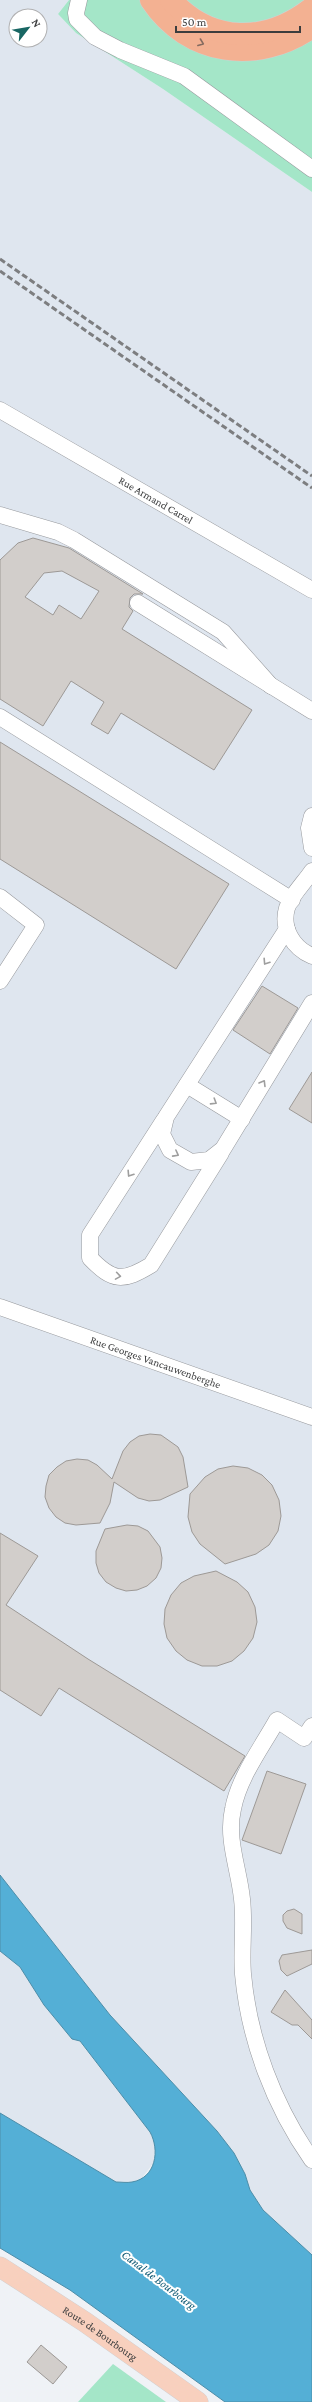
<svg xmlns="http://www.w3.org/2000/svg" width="312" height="2402" font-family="'Crimson Pro',serif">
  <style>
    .built { fill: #dfe6ef; fill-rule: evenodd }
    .green { fill: #a4e6c8 }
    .water { fill: #54afd6; stroke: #4d8da8 }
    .building { fill: #d2cecb; stroke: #9d9996; fill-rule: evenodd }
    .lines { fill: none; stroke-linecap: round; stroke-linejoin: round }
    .minor-casing { stroke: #97999d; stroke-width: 17 }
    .major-casing { stroke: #d0d0d1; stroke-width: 21 }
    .highway-casing { stroke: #d0d0d1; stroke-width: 23 }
    .minor { stroke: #fff; stroke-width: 16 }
    .major { stroke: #f8d0be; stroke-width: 20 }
    .highway { stroke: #f3b192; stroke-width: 22 }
    .rail { stroke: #7d7e80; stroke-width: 3; stroke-dasharray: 6 3; stroke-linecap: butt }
    .oneway { stroke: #856b60 }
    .oneway2 { stroke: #9e9e9e }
    .labels { text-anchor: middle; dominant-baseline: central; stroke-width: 4; stroke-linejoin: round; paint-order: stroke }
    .street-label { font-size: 11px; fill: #3c3d3e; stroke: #fff }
    .water-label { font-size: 12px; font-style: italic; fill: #0e5974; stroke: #fff }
  </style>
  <rect width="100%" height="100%" fill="#eff2f6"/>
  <g class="built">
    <path d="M0,0H69L58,14L76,33L163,89L312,192V2255L263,2210L250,2190L245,2174L234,2153L217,2131L110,2015L0,1875ZM16,16H40V40H16Z"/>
    <path d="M0,1951L20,1967L44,2005L79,2041L150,2132L155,2145L154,2162L142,2178L132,2182H116L0,2113Z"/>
  </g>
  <g class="green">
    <path d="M69,0H312V192L163,89L76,33L58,14Z"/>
    <path d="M113,2364L166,2402H78Z"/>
  </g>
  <path class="water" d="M0,1875L110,2015L217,2131L234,2153L245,2174L250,2190L263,2210L312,2255V2402H225L70,2290L0,2248V2113L116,2182C121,2182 127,2183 132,2182C156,2178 160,2150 150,2132L80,2041L72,2039L44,2005L20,1967L0,1951Z"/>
  <g class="building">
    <path d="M33,538L69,548L143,594H134L130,598L129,607L133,611L122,629L252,710L214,770L121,713L108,734L91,724L104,702L71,681L43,726L0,699V560L18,543ZM62,571L99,591L81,619L59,605L53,615L25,597L44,573Z"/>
    <path d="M0,742L229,884L176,969L0,859Z"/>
    <path d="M262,986L298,1008L270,1054L233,1030Z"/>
    <path d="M312,1072V1123L289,1109Z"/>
    <path d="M150,1434L161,1435L178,1447L183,1457L188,1487L160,1500L149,1501L138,1498L114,1482L110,1503L100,1523L76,1525L65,1523L56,1517L49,1508L45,1497L46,1486L49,1475L57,1467L66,1461L77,1459L88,1460L97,1465L112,1479L123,1451L130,1442L139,1436Z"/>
    <path d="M233,1466L248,1468L262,1475L272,1485L279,1500L281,1516L278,1531L269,1545L256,1554L225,1564L200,1544L192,1532L188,1517L190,1494L205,1477L218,1469Z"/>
    <path d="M127,1525L138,1526L148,1531L160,1547L162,1558L161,1568L156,1578L147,1586L137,1590L126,1591L116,1588L106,1582L99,1573L96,1563V1551L105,1529Z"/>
    <path d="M0,1533L38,1556L6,1605L88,1659L245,1756L224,1791L59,1688L41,1716L0,1690Z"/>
    <path d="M216,1571L237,1582L248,1592L255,1607L257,1622L253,1638L244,1651L232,1661L217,1666H202L187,1660L176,1651L167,1638L164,1624L165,1609L171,1595L181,1583L194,1576Z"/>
    <path d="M267,1771L306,1784L281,1854L242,1840Z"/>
    <path d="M294,1909L302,1914V1934L287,1928L283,1921V1915L287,1911Z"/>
    <path d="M312,1950V1964L287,1976L281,1970L279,1961L282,1955Z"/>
    <path d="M285,1990L312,2020V2039L298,2025H292L271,2012Z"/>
    <path d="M41,2345L67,2367L53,2384L27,2362Z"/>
  </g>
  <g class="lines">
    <g class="minor-casing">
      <g id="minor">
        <path d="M79,0L76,13L77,19L95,37L120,50L184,76L312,169"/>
        <path id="s1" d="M0,410L312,590"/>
        <path d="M0,515L58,532L74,540L223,632L271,686"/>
        <path d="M138,603L312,711"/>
        <path d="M0,717L292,900"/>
        <path d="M312,816L309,828L312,848"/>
        <path d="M312,871C305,882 291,895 287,908C281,928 293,948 312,956"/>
        <path d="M0,897L36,925L0,981"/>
        <path d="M287,929L166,1117L162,1134L170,1150L191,1162L209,1160L223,1149L312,1003"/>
        <path d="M187,1085L242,1119"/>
        <path d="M164,1120L90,1235V1258C113,1282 123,1282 151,1265L221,1153"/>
        <path id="s2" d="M0,1307L312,1417"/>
        <path d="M312,1726L304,1738L277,1720C262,1747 239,1777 233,1809C226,1839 239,1869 242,1899C245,1924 241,1949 243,1974C249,2040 274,2106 312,2160"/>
      </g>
    </g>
    <g class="major-casing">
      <g id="major">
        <path id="s3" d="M0,2267L85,2322L198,2402"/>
      </g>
    </g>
    <g class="highway-casing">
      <g id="highway">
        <path d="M151,0C188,56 258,65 312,27"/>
        <path d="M171,0C211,44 266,44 312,8"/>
      </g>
    </g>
    <use href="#minor" class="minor"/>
    <use href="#major" class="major"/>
    <use href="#highway" class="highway"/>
    <g class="rail">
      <path d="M0,259L312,476"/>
      <path d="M0,271L312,488"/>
    </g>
  </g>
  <defs><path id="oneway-chevron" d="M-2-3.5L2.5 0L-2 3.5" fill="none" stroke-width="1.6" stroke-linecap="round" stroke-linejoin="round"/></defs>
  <use class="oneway" href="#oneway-chevron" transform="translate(201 43) rotate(21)"/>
  <g class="oneway2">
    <use href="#oneway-chevron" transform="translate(266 962) rotate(123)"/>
    <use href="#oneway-chevron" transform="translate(263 1083) rotate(-59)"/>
    <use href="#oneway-chevron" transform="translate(214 1102) rotate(32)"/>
    <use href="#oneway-chevron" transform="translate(176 1154) rotate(28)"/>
    <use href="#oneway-chevron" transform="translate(130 1174) rotate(123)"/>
    <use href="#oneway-chevron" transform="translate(118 1276) rotate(9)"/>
  </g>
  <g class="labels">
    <g class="street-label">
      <text stroke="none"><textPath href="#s1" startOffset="180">Rue Armand Carrel</textPath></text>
      <text stroke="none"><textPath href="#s2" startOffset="165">Rue Georges Vancauwenberghe</textPath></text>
      <text stroke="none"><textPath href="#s3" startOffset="120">Route de Bourbourg</textPath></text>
    </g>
    <g class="water-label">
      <text transform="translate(159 2280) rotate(37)">Canal de Bourbourg</text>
    </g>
  </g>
  <g transform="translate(28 28) rotate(59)"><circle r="19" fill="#ffffff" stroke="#b1b1b2"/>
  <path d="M0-3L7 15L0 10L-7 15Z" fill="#186663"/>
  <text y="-6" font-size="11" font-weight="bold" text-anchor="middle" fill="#3c3d3e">N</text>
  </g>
  <path d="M176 26v6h124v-6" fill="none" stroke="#3c3d3e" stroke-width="2"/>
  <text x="182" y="26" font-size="12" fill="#3c3d3e" stroke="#ffffff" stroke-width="3" paint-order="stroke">50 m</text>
</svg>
